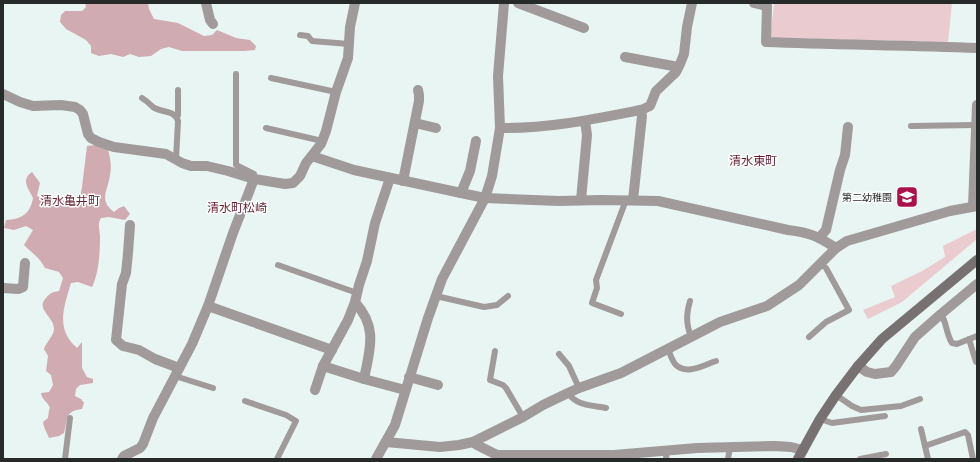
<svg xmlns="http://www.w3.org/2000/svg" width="980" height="462" font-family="'Noto Sans','Noto Sans JP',sans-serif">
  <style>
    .green { fill: #eaccd0 }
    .forest { fill: #d0abb1 }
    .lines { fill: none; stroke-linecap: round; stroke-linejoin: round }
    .lane { stroke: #a09a9b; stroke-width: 6 }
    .street { stroke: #a09a9b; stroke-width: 10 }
    .secondary { stroke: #787172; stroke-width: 10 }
    .labels { text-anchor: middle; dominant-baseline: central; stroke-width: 3; stroke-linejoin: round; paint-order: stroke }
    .poi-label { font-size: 10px; fill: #262b2a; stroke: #fff; text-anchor: end }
    .quarter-label { font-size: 12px; fill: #641f31; stroke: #fff }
  </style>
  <rect width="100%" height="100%" fill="#e8f5f2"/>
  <g class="green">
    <path d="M772,3H952L948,42L770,38L774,4Z"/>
    <path d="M977,229V239L902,302L868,319L863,310L895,297L891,286L922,271L945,257L943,246Z"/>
  </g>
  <g class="forest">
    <path d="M85,3H148L149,9L154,19L178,23L204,36L212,35L217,30L236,38L250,40L256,46L255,50L244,51H182L169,47L161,49L151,56L139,57L130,54L123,57L111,54L99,56L91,53V46L86,40L66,29L60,22L61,15L65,11H82L86,7Z"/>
    <path d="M95,145L108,149C110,158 112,166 110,175C108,191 98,200 114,212L119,208L124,206L130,214L125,220L109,217L101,218C97,224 100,230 100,237C100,252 99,273 92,287L78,282L71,283C64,307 55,329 77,348L82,342V368L87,377L93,379V383L80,385L76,389L75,396L81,399L84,403L82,409C65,411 68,418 64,433L59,436L49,438C47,432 44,429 43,422L48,418L49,410L50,408C48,402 42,400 41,393L49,392L53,385L51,375L46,371L48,356L44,349C46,342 54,336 54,329C54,316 35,310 46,298C50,293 53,292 59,291L63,278L59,272L45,268C40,258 32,253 24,245L33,230L26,226L14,230L4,228L6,220C22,219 30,214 33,198C29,189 20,180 32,172L40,183L37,196L47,200L60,199L70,204L80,198L82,187L87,146Z"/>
  </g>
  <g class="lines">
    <g class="lane">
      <path d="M300,35L308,36L312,41L349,44"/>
      <path d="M236,74V165L254,174V179"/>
      <path d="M271,78L336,92"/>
      <path d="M142,98C147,101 149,103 153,107C161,113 174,109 178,121L176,159"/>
      <path d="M177,118L178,115V90"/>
      <path d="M911,126L975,125"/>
      <path d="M266,128L318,140L321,144"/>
      <path d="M278,265L357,293"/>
      <path d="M436,296L484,307L497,305L508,296"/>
      <path d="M690,301C686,315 686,323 691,337"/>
      <path d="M621,314L592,303L597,288L596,280L626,200"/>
      <path d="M941,314C947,323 946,334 952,343L957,344L977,336"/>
      <path d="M809,337L826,322L849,310L826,268L821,264"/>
      <path d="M969,339L976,362H977"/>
      <path d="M668,349C670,354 672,360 675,364C686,376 704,365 716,361"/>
      <path d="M495,351L490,380L503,385L506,388L523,417"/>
      <path d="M559,354L569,366L579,388"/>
      <path d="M175,376L213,388"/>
      <path d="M568,393C577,406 591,405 606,408"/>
      <path d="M836,395L852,406L861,410L901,406L920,399"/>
      <path d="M245,401L286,415L296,421L277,459"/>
      <path d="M820,419L832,423L885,416"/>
      <path d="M921,429L925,446"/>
      <path d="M65,459L70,418"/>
      <path d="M666,459L667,450"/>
      <path d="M728,459L730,447"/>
      <path d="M860,459L886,454"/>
      <path d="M928,459L925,446L965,432L968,435L973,459"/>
    </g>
    <g class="street">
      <path d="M206,3L210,20L213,24"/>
      <path d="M518,3L584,28"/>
      <path d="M754,3L767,6L766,42C837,45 907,45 977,48"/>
      <path d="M625,57L673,66L678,68"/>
      <path d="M3,94L20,102L33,106L61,105L75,107L80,110L83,114L88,134L91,138L99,142L114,147L166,154L182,163L191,166H207L228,171L254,179L285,184L293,183L300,176L306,163L321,144L326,131L336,92L348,58L350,27L355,3"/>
      <path d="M415,123L436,128"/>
      <path d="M500,128C547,129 595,119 641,110L650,106L656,91L676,72L680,64L684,54L687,27L692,3"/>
      <path d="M312,156L354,170L461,193L485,198L559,201L601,200L658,201L788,230C811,233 817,236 836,248"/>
      <path d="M403,181L419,101V95L418,90"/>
      <path d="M461,193L470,171L476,141"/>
      <path d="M581,200L587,135L585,121"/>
      <path d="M633,200L642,116L641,110"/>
      <path d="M973,206L977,105"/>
      <path d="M130,225L128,253L126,273L122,284L116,340L123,346L139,350L155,359L179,368"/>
      <path d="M819,238L826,230L840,170L845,155L848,127"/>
      <path d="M3,288L18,289L23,287L25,263"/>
      <path d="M355,302C378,328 370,348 364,379L405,390"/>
      <path d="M208,306L332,350"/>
      <path d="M858,366L867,372L875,374L891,372L896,366L915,337L941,314L977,284"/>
      <path d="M409,377L438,385"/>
      <path d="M364,379L323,366L348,320L355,302L359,285L367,261L375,223L390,178"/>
      <path d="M315,390L323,366"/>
      <path d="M386,442L440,447L459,445L473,442L523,417L543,405L568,393L579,388L621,373L720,322L767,306L799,285L836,248L847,241L950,211L977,206"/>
      <path d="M473,442L477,445L497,455H614L697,448L775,446L791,447L803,450"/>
      <path d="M122,459L124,456L140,448L143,444L153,418L192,344L208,306L233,233L254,179"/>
      <path d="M376,459L395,425L428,318L442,279L485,198L492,176L500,128L498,76L504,3"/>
    </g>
    <path class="secondary" d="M798,459L820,419L836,395L858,366L882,339L977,260"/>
  </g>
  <defs>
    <g id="school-square" transform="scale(1.15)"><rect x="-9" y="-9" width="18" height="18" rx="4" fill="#a7134a" stroke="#fff"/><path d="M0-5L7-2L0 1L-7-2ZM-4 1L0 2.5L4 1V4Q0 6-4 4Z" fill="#fff"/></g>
  </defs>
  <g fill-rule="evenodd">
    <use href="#school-square" x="907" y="197"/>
  </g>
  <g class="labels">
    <g class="poi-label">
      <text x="892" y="197">第二幼稚園</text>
    </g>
    <g class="quarter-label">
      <text x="753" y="160">清水東町</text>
      <text x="70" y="200">清水亀井町</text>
      <text x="237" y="207">清水町松崎</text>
    </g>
  </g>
  <rect width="980" height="462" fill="none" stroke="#262b2a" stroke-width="8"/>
</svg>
